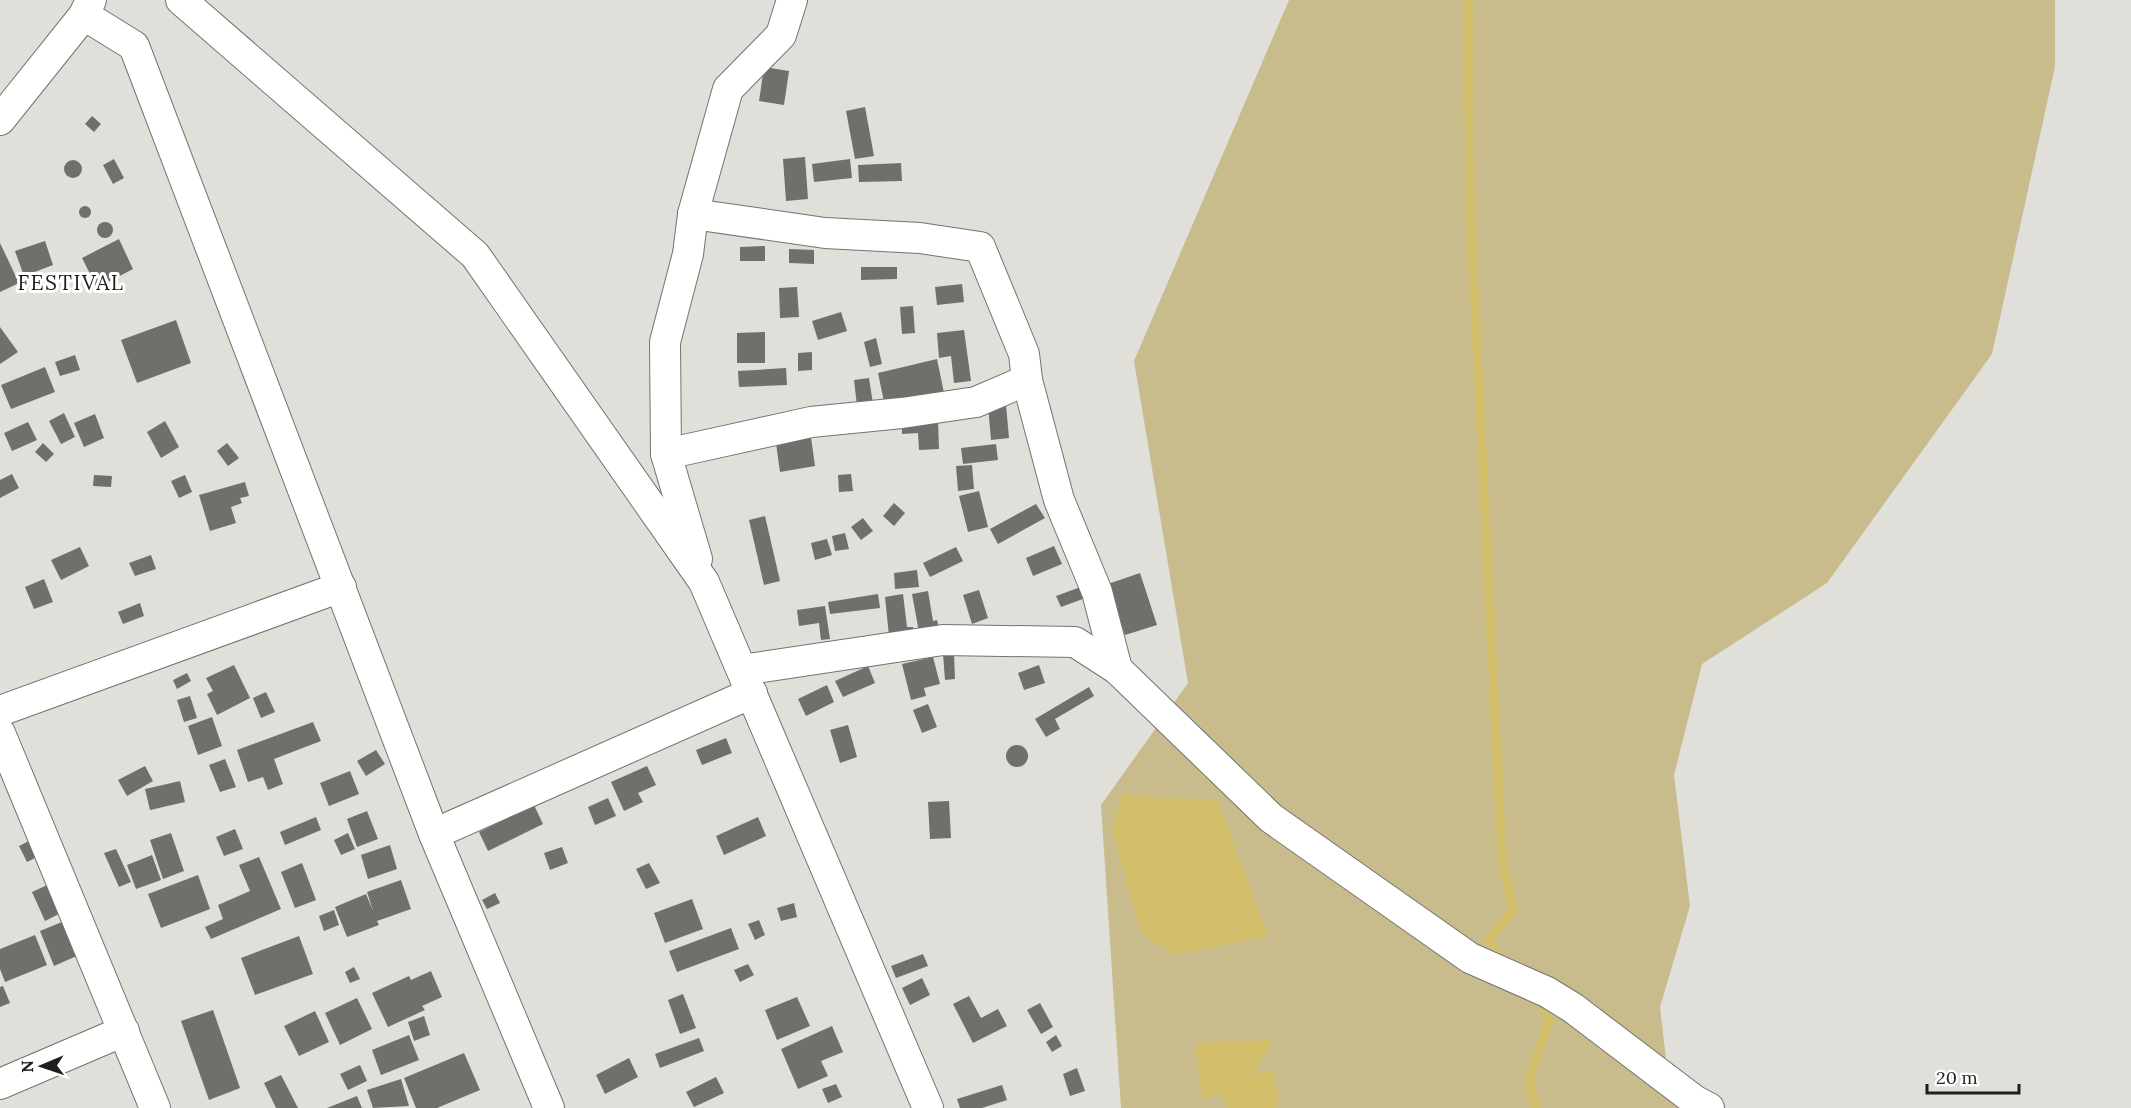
<svg xmlns="http://www.w3.org/2000/svg" width="2131" height="1108" font-family="Lora,serif">
  <style>
    .green { fill: #c8bc8c }
    .water { fill: #d3be69 }
    .lines { fill: none; stroke-linecap: round; stroke-linejoin: round }
    .stream { stroke: #d3be69; stroke-width: 9 }
    .building { fill: #706f6b }
    .street-casing { stroke: #74736f; stroke-width: 32 }
    .street { stroke: #fff; stroke-width: 30 }
    .labels { text-anchor: middle; dominant-baseline: central; stroke-width: 6; stroke-linejoin: round; paint-order: stroke }
    .neighbourhood-label { font-size: 21px; letter-spacing: 1.5px; fill: #1e1e1c; stroke: #fff }
  </style>
  <rect width="100%" height="100%" fill="#e0dfda"/>
  <path class="green" d="M1289,0H2055V67L1992,354L1827,583L1702,664L1674,775L1690,906L1660,1007L1671,1102L1678,1108H1121L1101,805L1188,683L1134,361Z"/>
  <g class="water">
    <path d="M1123,793L1156,798L1217,799L1268,936L1175,954L1142,935L1112,829Z"/>
    <path d="M1273,1040L1253,1075L1273,1069L1279,1105L1276,1108H1228L1223,1093L1202,1099L1195,1043Z"/>
  </g>
  <g class="lines">
    <g class="stream">
      <path d="M1468,0L1470,205L1502,858L1513,910L1488,940L1502,962"/>
      <path d="M1536,1108L1529,1079L1549,1020L1541,999"/>
    </g>
  </g>
  <g class="building">
    <path d="M764,67L789,71L784,105L759,101Z"/>
    <path d="M865,107L874,156L855,159L846,111Z"/>
    <path d="M92,116L101,124L94,132L85,124Z"/>
    <path d="M805,157L808,199L786,201L783,159Z"/>
    <path d="M114,159L124,178L113,184L103,165Z"/>
    <path d="M850,159L852,178L814,182L812,164Z"/>
    <circle cx="73" cy="169" r="9"/>
    <path d="M901,163L902,181L859,182L858,165Z"/>
    <circle cx="85" cy="212" r="6"/>
    <circle cx="105" cy="230" r="8"/>
    <path d="M119,239L133,269L97,288L82,258Z"/>
    <path d="M45,241L53,265L24,276L15,251Z"/>
    <path d="M0,243L19,283L0,292Z"/>
    <path d="M765,246V261H740V247Z"/>
    <path d="M789,249L814,250V264L789,263Z"/>
    <path d="M861,267H897V279L861,280Z"/>
    <path d="M962,284L964,302L937,305L935,287Z"/>
    <path d="M797,287L799,317L780,318L779,288Z"/>
    <path d="M913,306L915,333L902,334L900,307Z"/>
    <path d="M841,312L847,331L818,340L812,321Z"/>
    <path d="M176,320L191,363L137,383L121,340Z"/>
    <path d="M0,327L18,352L0,364Z"/>
    <path d="M964,330L971,381L954,383L951,356L939,358L937,333Z"/>
    <path d="M765,332V363H737V333Z"/>
    <path d="M876,338L882,364L870,367L864,342Z"/>
    <path d="M812,352V370L798,371V353Z"/>
    <path d="M75,355L80,370L60,376L55,362Z"/>
    <path d="M937,359L944,393L904,402L902,398L884,402L878,373Z"/>
    <path d="M45,367L55,392L11,409L1,385Z"/>
    <path d="M786,368L787,385L739,387L738,371Z"/>
    <path d="M869,378L873,404L857,406L854,380Z"/>
    <path d="M1006,405L1009,438L991,440L988,406Z"/>
    <path d="M64,413L75,437L61,444L49,421Z"/>
    <path d="M95,414L104,438L84,447L74,423Z"/>
    <path d="M165,421L179,447L161,458L147,432Z"/>
    <path d="M938,421L939,449L919,450L918,433L902,434V422Z"/>
    <path d="M28,422L37,440L12,451L4,433Z"/>
    <path d="M810,430L815,466L780,472L775,436Z"/>
    <path d="M43,443L54,454L46,462L35,452Z"/>
    <path d="M227,443L239,458L228,466L217,451Z"/>
    <path d="M996,444L998,460L963,464L961,448Z"/>
    <path d="M972,465L974,489L958,491L956,466Z"/>
    <path d="M12,474L19,488L0,498V480Z"/>
    <path d="M851,474L853,491L839,492L838,475Z"/>
    <path d="M94,475L112,476L111,487L93,486Z"/>
    <path d="M185,475L192,492L179,498L171,481Z"/>
    <path d="M245,482L249,496L240,498L242,503L231,507L236,523L210,531L199,495Z"/>
    <path d="M979,491L988,527L968,532L959,496Z"/>
    <path d="M894,503L905,513L894,526L883,516Z"/>
    <path d="M1036,504L1045,518L998,544L990,529Z"/>
    <path d="M765,516L780,581L764,585L749,520Z"/>
    <path d="M863,518L873,531L861,540L851,527Z"/>
    <path d="M845,533L849,549L835,551L832,536Z"/>
    <path d="M827,539L832,555L815,560L811,543Z"/>
    <path d="M1054,546L1062,564L1033,576L1026,558Z"/>
    <path d="M80,547L89,566L61,580L51,560Z"/>
    <path d="M956,547L963,561L930,577L923,563Z"/>
    <path d="M151,555L156,569L135,576L129,563Z"/>
    <path d="M917,570L919,587L895,589L894,573Z"/>
    <path d="M1140,573L1157,625L1125,635L1108,584Z"/>
    <path d="M44,579L53,602L34,609L25,587Z"/>
    <path d="M1086,585L1091,596L1061,607L1056,596Z"/>
    <path d="M979,590L988,618L972,624L963,595Z"/>
    <path d="M928,591L933,621L937,620L939,628L919,632L912,594Z"/>
    <path d="M878,594L880,608L830,614L828,602Z"/>
    <path d="M903,594L907,627H913L914,633L889,636L885,597Z"/>
    <path d="M140,603L144,616L123,624L118,612Z"/>
    <path d="M825,606L830,639L821,640L819,623L799,626L797,610Z"/>
    <path d="M943,654H954L955,679L945,680Z"/>
    <path d="M933,657L940,684L924,688L926,696L911,700L902,664Z"/>
    <path d="M234,665L250,698L217,715L207,694L213,691L206,678Z"/>
    <path d="M1039,665L1045,683L1024,690L1018,673Z"/>
    <path d="M868,666L875,683L843,697L835,681Z"/>
    <path d="M187,673L191,681L177,689L173,680Z"/>
    <path d="M827,685L834,702L806,716L798,699Z"/>
    <path d="M1089,687L1094,696L1055,719L1060,729L1046,737L1035,719Z"/>
    <path d="M266,692L275,712L261,718L253,698Z"/>
    <path d="M190,696L197,718L184,722L177,700Z"/>
    <path d="M928,704L937,727L922,733L913,710Z"/>
    <path d="M212,717L222,746L198,755L188,726Z"/>
    <path d="M313,722L321,741L274,759L283,784L268,790L263,777L248,782L237,750Z"/>
    <path d="M848,725L857,757L840,763L830,730Z"/>
    <path d="M726,738L732,753L702,765L696,750Z"/>
    <circle cx="1017" cy="756" r="11"/>
    <path d="M376,750L385,764L366,776L357,761Z"/>
    <path d="M225,759L236,787L220,792L209,765Z"/>
    <path d="M145,766L153,781L127,796L118,780Z"/>
    <path d="M647,766L656,785L638,793L643,802L624,811L611,782Z"/>
    <path d="M350,771L359,794L329,806L320,783Z"/>
    <path d="M180,781L185,802L150,810L145,789Z"/>
    <path d="M608,798L616,816L595,825L588,807Z"/>
    <path d="M949,801L951,838L930,839L928,802Z"/>
    <path d="M534,805L543,824L488,851L479,832Z"/>
    <path d="M367,811L378,839L357,847L347,819Z"/>
    <path d="M316,817L321,830L285,845L280,832Z"/>
    <path d="M758,817L766,836L724,855L716,836Z"/>
    <path d="M235,829L243,849L224,856L216,837Z"/>
    <path d="M171,833L184,871L163,879L150,840Z"/>
    <path d="M348,833L355,849L341,855L334,840Z"/>
    <path d="M41,835L49,851L27,862L19,846Z"/>
    <path d="M390,845L397,869L368,879L361,855Z"/>
    <path d="M562,847L568,863L550,870L544,853Z"/>
    <path d="M116,849L131,882L119,887L104,853Z"/>
    <path d="M152,855L161,880L136,889L127,865Z"/>
    <path d="M259,857L281,909L211,939L205,927L223,919L218,905L250,891L239,865Z"/>
    <path d="M302,863L316,900L295,908L281,872Z"/>
    <path d="M649,863L660,883L646,889L636,869Z"/>
    <path d="M198,875L210,909L161,928L148,894Z"/>
    <path d="M58,880L61,913L45,921L32,892Z"/>
    <path d="M401,880L411,909L377,921L379,925L347,937L335,907L366,894L373,911L367,892Z"/>
    <path d="M495,893L500,903L487,909L482,900Z"/>
    <path d="M692,899L703,929L665,943L654,913Z"/>
    <path d="M794,903L797,917L781,921L777,908Z"/>
    <path d="M334,910L339,925L324,931L319,916Z"/>
    <path d="M74,917L88,951L54,966L40,931Z"/>
    <path d="M759,920L765,935L755,940L748,924Z"/>
    <path d="M731,928L739,949L677,972L669,951Z"/>
    <path d="M35,935L47,965L5,982L0,969V949Z"/>
    <path d="M299,936L313,974L255,995L241,958Z"/>
    <path d="M923,954L928,966L896,978L891,966Z"/>
    <path d="M748,964L754,975L740,982L734,970Z"/>
    <path d="M354,967L360,979L350,983L345,972Z"/>
    <path d="M431,971L442,997L422,1006L425,1010L388,1027L372,993L409,976L411,980Z"/>
    <path d="M922,978L930,995L910,1005L902,988Z"/>
    <path d="M3,986L10,1003L0,1007V987Z"/>
    <path d="M683,994L696,1028L680,1034L668,1000Z"/>
    <path d="M969,996L981,1018L998,1009L1007,1026L973,1043L953,1004Z"/>
    <path d="M797,997L810,1026L777,1040L765,1010Z"/>
    <path d="M357,998L372,1029L340,1045L325,1013Z"/>
    <path d="M1040,1003L1053,1027L1041,1034L1027,1010Z"/>
    <path d="M213,1010L240,1088L209,1100L181,1021Z"/>
    <path d="M315,1011L329,1042L299,1056L284,1026Z"/>
    <path d="M424,1016L430,1035L414,1041L408,1022Z"/>
    <path d="M832,1026L843,1052L821,1061L828,1076L798,1089L781,1049Z"/>
    <path d="M409,1035L419,1060L381,1075L372,1050Z"/>
    <path d="M1056,1035L1062,1046L1052,1052L1046,1042Z"/>
    <path d="M699,1038L704,1051L660,1068L655,1054Z"/>
    <path d="M464,1053L480,1090L437,1108H416L404,1078Z"/>
    <path d="M629,1058L638,1077L605,1094L596,1075Z"/>
    <path d="M360,1065L367,1081L348,1090L340,1074Z"/>
    <path d="M1077,1068L1085,1091L1070,1096L1063,1074Z"/>
    <path d="M281,1075L298,1108H276L264,1083Z"/>
    <path d="M716,1077L724,1093L694,1107L686,1092Z"/>
    <path d="M401,1079L409,1106L373,1108L367,1090Z"/>
    <path d="M836,1084L842,1097L828,1103L822,1089Z"/>
    <path d="M1002,1085L1007,1100L982,1108H960L957,1099Z"/>
    <path d="M357,1096L362,1108H327Z"/>
  </g>
  <g class="lines">
    <g class="street-casing">
      <g id="street">
        <path d="M181,0L475,255L704,582L928,1108"/>
        <path d="M84,15L134,46L434,834L549,1108"/>
        <path d="M0,120L84,15L91,0"/>
        <path d="M693,214L825,233L920,238L980,247L1024,354L1027,380L1059,500L1097,592L1117,669"/>
        <path d="M666,454L811,422L902,413L976,402L1027,380"/>
        <path d="M697,559L666,454L665,342L688,254L693,214L728,89L781,35L792,0"/>
        <path d="M742,670L943,640L1075,642L1117,669L1271,818L1470,958L1547,992L1573,1008L1694,1100L1709,1108"/>
        <path d="M0,711L341,587"/>
        <path d="M0,733L155,1108"/>
        <path d="M434,834L752,693"/>
        <path d="M0,1084L124,1031"/>
      </g>
    </g>
    <use href="#street" class="street"/>
  </g>
  <g class="labels">
    <g class="neighbourhood-label">
      <text x="71" y="282">FESTIVAL</text>
    </g>
  </g>
  <g transform="translate(42 1066) rotate(268)" stroke="#ffffff" stroke-width="4.5" paint-order="stroke">
  <path d="M0-4.5L10 22L0 15L-10 22Z" fill="#1e1e1c"/>
  <text y="-9" font-size="16" font-weight="bold" text-anchor="middle" fill="#1e1e1c">N</text>
  </g>
  <path d="M1927 1084v9h92v-9" fill="none" stroke="#1e1e1c" stroke-width="3"/>
  <text x="1936" y="1084" font-size="18" fill="#1e1e1c" stroke="#ffffff" stroke-width="4.5" paint-order="stroke">20 m</text>
</svg>
